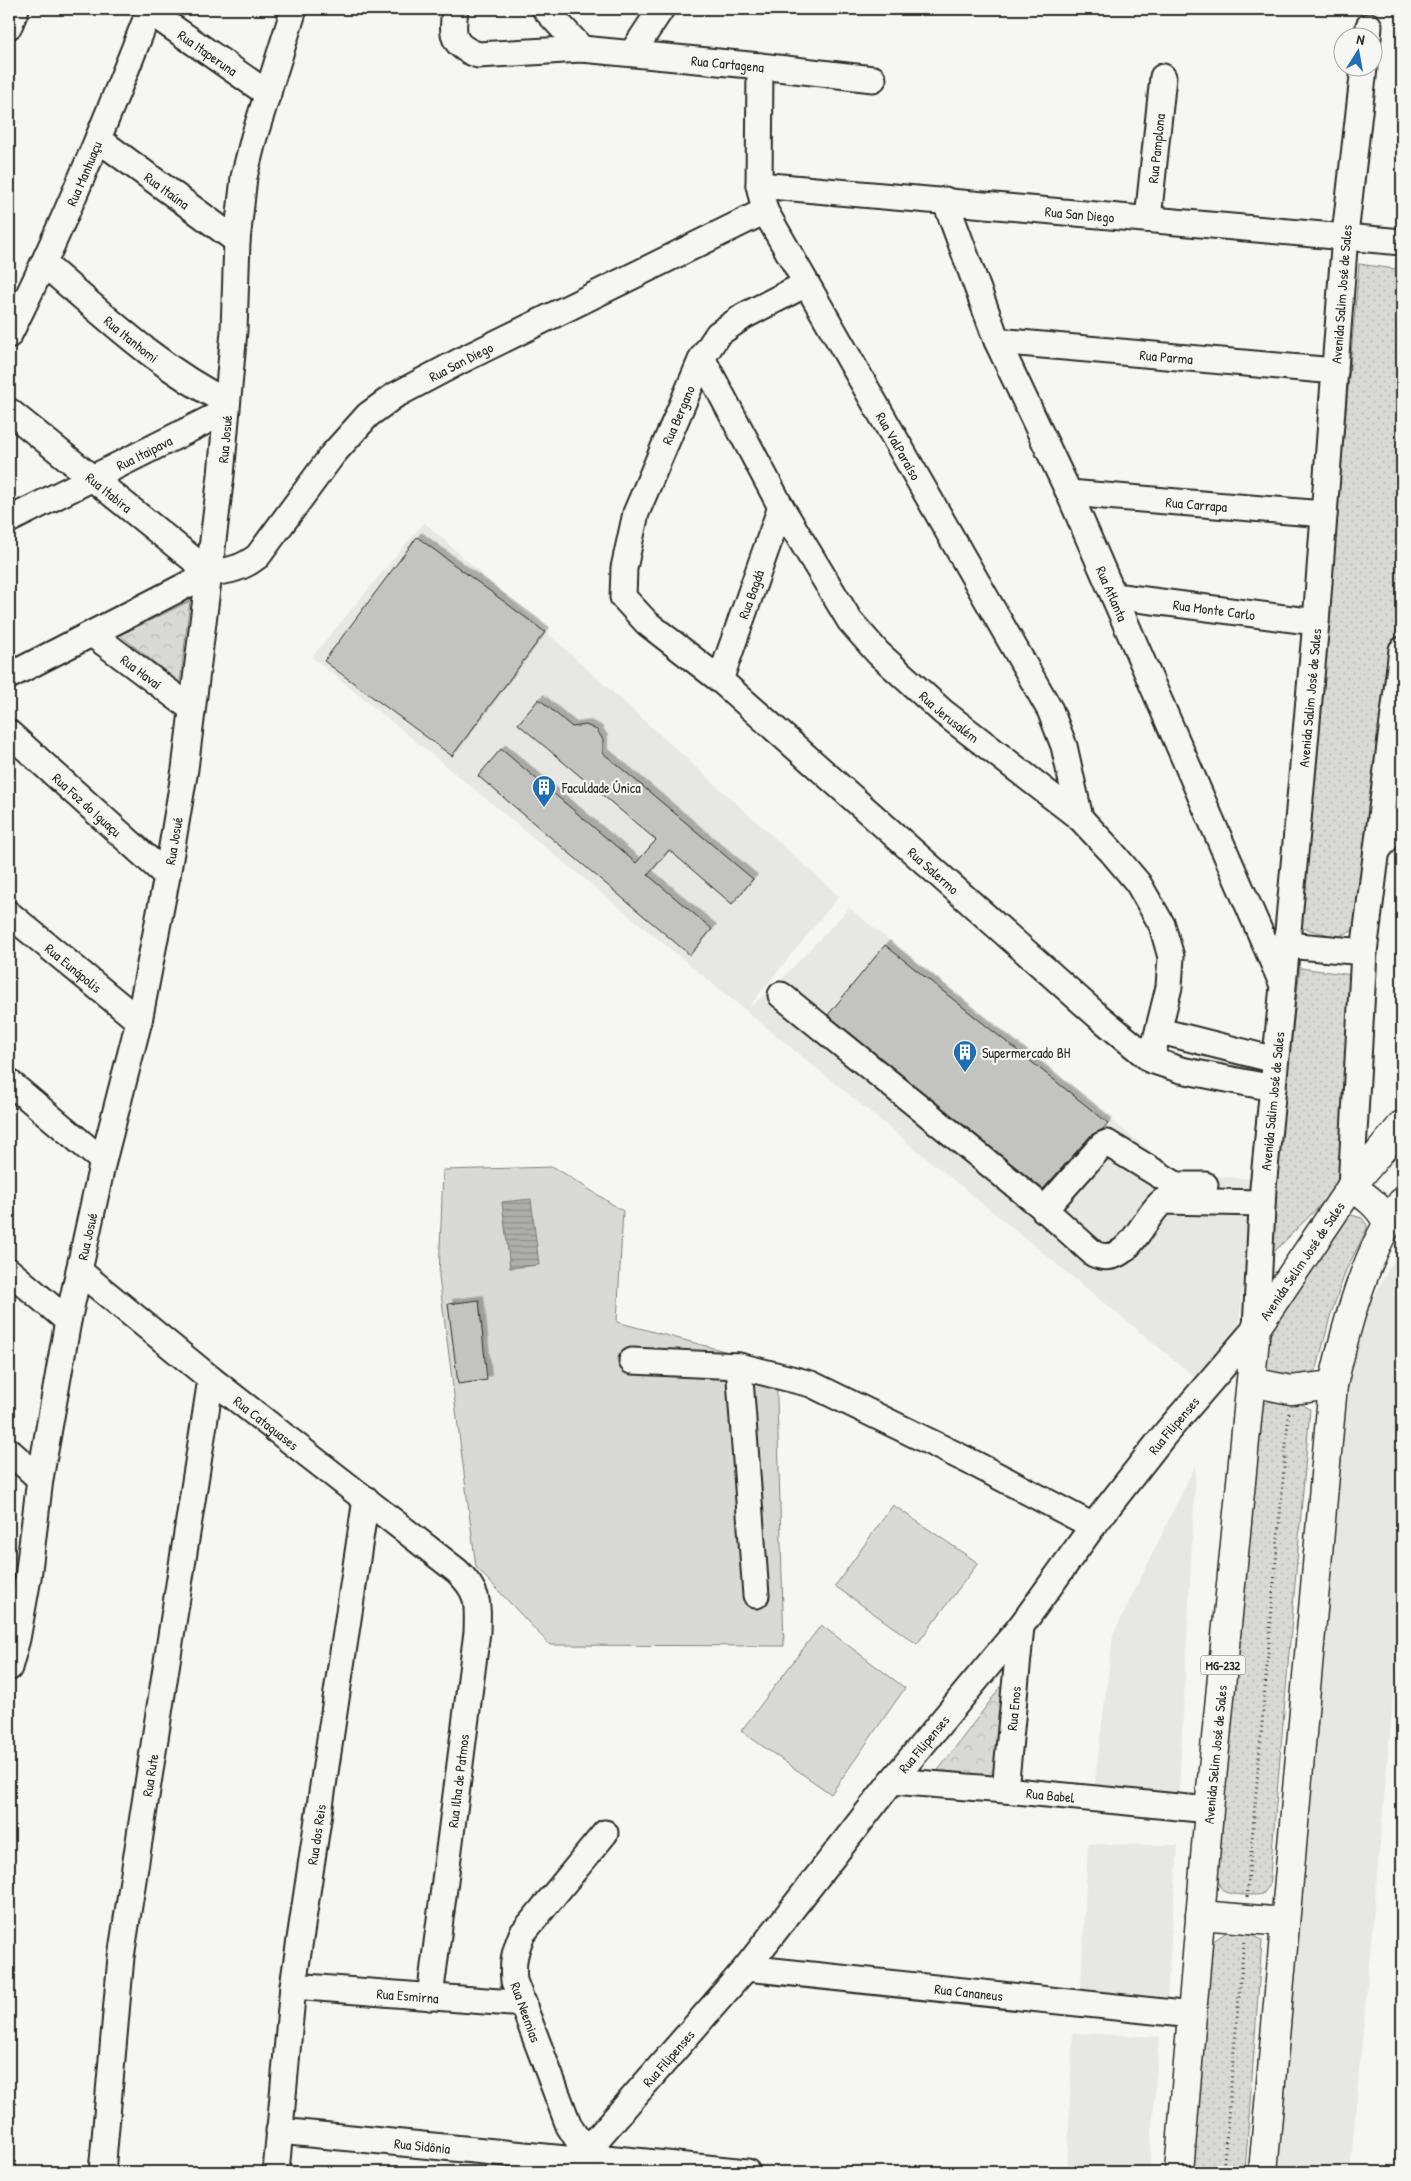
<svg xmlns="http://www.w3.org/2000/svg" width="1411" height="2181" font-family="'Patrick Hand',sans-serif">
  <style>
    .built { fill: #e7e7e3 }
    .grass { fill: url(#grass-dots); stroke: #828280 }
    .forest { fill: url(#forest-crowns); stroke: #828280 }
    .garden { fill: #d9d9d5; stroke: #828280 }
    .water { fill: url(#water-rules); stroke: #7a7a78 }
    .building { fill: #c3c3c0; stroke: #2b2b2b; filter: url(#shadow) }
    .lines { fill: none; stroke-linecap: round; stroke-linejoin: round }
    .minor-casing { stroke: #2b2b2b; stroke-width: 29 }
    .major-casing { stroke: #2b2b2b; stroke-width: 31 }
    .path { stroke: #2b2b2b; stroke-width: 3; stroke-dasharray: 1 4; stroke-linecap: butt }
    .minor { stroke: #f6f6f2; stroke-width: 25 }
    .major { stroke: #f6f6f2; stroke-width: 28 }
    .labels { text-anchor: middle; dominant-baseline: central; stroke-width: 4.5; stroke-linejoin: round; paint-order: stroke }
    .shield { fill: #f6f6f2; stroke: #686867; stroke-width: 1 }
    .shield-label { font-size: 12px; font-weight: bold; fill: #2b2b2b }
    .street-label { font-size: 14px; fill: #2b2b2b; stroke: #f6f6f2 }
    .poi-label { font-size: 14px; fill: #2b2b2b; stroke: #f6f6f2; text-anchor: start }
  </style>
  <defs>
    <pattern id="grass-dots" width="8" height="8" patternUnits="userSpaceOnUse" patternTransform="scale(1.25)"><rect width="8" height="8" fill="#d9d9d5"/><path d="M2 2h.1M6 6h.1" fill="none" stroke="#babab7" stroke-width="1.8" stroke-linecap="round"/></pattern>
    <pattern id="forest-crowns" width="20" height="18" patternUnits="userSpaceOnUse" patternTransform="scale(1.25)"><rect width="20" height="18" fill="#d9d9d5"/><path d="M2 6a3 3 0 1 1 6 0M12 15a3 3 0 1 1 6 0" fill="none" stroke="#babab7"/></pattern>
    <pattern id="water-rules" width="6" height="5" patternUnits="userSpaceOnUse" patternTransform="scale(1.25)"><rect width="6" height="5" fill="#aeaeab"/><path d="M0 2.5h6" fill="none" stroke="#8e8e8b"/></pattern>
    <filter id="shadow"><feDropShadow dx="4.5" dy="-4.5" stdDeviation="0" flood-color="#0004"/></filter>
  </defs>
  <rect width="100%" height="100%" fill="#f6f6f2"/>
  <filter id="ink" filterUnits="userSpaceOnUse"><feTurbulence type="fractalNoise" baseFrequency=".02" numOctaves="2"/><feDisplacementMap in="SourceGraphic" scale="10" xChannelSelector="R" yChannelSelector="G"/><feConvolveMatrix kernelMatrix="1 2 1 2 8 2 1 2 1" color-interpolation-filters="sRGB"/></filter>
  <g filter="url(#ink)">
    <g class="built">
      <path d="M424,522L839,896L747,1009L775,986L849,908L1177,1173L1253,1179L1238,1333L1200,1381L312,657Z"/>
      <path d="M1402,1245V1601L1350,2172H1275L1344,1405L1367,1309Z"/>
      <path d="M1196,1464L1179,1793L1094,1789L1113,1635Z"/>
      <path d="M1088,1844L1178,1845L1167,1997L1081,1989Z"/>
      <path d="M1073,2033L1159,2037L1149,2172H1067Z"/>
    </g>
    <g class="grass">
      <path d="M1359,264L1402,270V585L1364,909L1357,929L1337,937L1302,928V912Z"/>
      <path d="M1300,968L1352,975L1344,1181L1270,1256L1286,1087Z"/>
      <path d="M1351,1215L1362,1218L1367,1225V1229L1346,1270L1330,1317L1317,1368L1303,1380L1265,1371L1263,1356L1272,1326L1347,1218Z"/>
      <path d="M1278,1399L1300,1403L1310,1409L1269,1886L1263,1894C1256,1896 1232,1895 1225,1892C1220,1889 1218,1883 1218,1877L1257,1409L1267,1402Z"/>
      <path d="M1237,1930L1254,1935L1262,1941L1245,2172H1192L1212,1942L1228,1931Z"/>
    </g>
    <g class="forest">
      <path d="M190,601L180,683L120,635Z"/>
      <path d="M1015,1668L997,1798L921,1793Z"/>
    </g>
    <g class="garden">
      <path d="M554,1167L623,1211L617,1322L776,1365L784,1646L550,1645L476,1567L439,1277L443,1170Z"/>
      <path d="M893,1505L978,1563L917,1644L835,1586Z"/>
      <path d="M821,1625L905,1688L831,1794L741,1731Z"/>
    </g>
    <path class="water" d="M531,1199L539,1265L510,1268L502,1202Z"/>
    <g class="building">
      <path d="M417,537L545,632L452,756L324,661Z"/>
      <path d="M539,699L572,727L586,725L597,730L603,740V753L753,879L732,904L669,850L648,875L712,929L690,955L478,776L501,749L636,863L656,840L518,724Z"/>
      <path d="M885,945L1108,1123L1103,1129L1091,1135L1043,1189L828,1015Z"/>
      <path d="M479,1300L487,1380L458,1384L448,1304Z"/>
    </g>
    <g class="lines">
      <g class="minor-casing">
        <g id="minor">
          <path id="s1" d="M455,9C452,35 451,45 478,55L582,49L760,66L873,79"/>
          <path d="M545,9L582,49"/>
          <path id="s2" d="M149,11L268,94"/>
          <path d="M9,26L16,9"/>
          <path d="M1368,38L1369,26"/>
          <path d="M632,53L661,9"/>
          <path id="s3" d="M760,66L759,185L765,211L1050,710L1064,746L1080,818"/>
          <path id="s4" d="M98,139L237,241"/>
          <path id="s5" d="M759,185L1402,242"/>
          <path id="s6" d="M945,200L997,341L1069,493L1282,983"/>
          <path id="s7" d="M1148,219L1163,77"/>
          <path id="s8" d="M44,264C102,313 158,368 227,402"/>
          <path id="s9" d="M806,284L744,316L718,334L702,358L636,513L624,568L623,597L647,623L720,680L1098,1016L1151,1060L1181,1070L1273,1088"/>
          <path id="s10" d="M9,335C62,229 107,119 150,9"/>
          <path id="s11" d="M997,341L1335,371"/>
          <path id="s12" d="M702,358L781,507L850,621L878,653L943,712L1080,818L1111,851L1138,883L1162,925L1171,957L1169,987L1151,1060"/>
          <path id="s13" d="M9,411L210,573"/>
          <path id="s14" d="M1069,493L1324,514"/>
          <path id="s15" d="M9,520L226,411"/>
          <path id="s16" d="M1114,596L1316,622"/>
          <path id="s17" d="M92,634L192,709"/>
          <path id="s18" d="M9,676L210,573C229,571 243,568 258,556L333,454L368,415L394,396L462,360L765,211"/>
          <path id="s19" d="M720,680L781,507"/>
          <path id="s20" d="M9,733L167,876"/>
          <path d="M1377,851L1402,819"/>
          <path id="s21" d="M9,914L139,1021"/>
          <path d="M1287,945L1364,952"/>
          <path d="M781,995L1041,1206L1094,1254C1129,1269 1142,1217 1163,1201L1262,1203"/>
          <path d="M1160,1031L1275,1060"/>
          <path d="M9,1082L103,1161"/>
          <path d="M1351,1187L1364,952L1402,650"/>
          <path d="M1044,1210L1102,1145L1107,1143L1176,1185H1205"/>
          <path d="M9,1271L68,1321"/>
          <path id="s22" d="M79,1271L211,1379L457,1571C479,1592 478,1602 477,1632L430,1997"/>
          <path d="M632,1361L739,1366L811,1384L977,1465L1093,1526"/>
          <path d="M739,1366L756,1595"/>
          <path d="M9,1451L40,1479"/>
          <path id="s23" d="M9,1668L17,1639L28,1578L40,1479L68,1321L103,1161L139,1021L167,876L185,769L221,475L234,331L237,241L244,177L254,137L294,9"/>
          <path id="s24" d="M892,1781L1005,1790L1209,1810"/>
          <path id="s25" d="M1005,1790L1021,1626"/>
          <path id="s26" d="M746,1968L1192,2015"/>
          <path id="s27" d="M293,1986L524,2004"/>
          <path id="s28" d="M279,2131L566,2159L585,2156L747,2172"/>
          <path d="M590,2147L576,2137L569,2126L514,1981C512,1962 515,1951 522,1934L605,1833"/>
          <path id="s29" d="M102,2172L121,1957L211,1379"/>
          <path id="s30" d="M276,2172L293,1986L366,1499"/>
          <path id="s31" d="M583,2172L585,2156L590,2147L746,1968L892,1781L1021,1626L1093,1526L1165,1434L1256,1328L1263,1188L1283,986L1316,622L1345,235L1364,68"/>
        </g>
      </g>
      <g class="major-casing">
        <g id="major">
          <path d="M1351,1187C1367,1197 1378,1205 1387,1222"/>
          <path d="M1251,1382L1291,1390L1333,1385"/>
          <path d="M1200,1915L1285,1922"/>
          <path id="s32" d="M1179,2172L1209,1810L1256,1328L1351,1187L1402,1125"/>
          <path d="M1263,2172L1333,1385C1346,1326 1366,1250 1402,1202"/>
        </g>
      </g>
      <g class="path">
        <path d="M1247,1897L1289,1410"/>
        <path d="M1223,2172L1244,1941"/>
      </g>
      <use href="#minor" class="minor"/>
      <use href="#major" class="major"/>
    </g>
  </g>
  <defs>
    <g id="building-pin" transform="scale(1.25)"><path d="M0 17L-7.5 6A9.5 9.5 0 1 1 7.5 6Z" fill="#1f6fb2" stroke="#f6f6f2"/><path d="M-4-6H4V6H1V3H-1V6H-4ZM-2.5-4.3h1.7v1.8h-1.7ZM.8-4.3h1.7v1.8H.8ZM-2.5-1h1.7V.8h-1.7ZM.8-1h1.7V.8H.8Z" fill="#fff"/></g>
  </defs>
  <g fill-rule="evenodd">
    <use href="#building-pin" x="544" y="787"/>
    <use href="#building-pin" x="965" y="1052"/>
  </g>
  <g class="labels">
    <rect class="shield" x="1200.5" y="1655.5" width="45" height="19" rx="4"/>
    <g class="shield-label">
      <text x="1223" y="1665">MG-232</text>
    </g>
    <g class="street-label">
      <text stroke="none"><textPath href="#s2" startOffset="72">Rua Itaperuna</textPath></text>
      <text stroke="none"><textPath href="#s1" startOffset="309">Rua Cartagena</textPath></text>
      <text stroke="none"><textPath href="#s7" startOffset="71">Rua Pamplona</textPath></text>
      <text stroke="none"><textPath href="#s10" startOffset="178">Rua Manhuaçu</textPath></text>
      <text stroke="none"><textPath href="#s4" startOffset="86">Rua Itaúna</textPath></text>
      <text stroke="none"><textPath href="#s5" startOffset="322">Rua San Diego</textPath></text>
      <text stroke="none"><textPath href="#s31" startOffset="2120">Avenida Salim José de Sales</textPath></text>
      <text stroke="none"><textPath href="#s8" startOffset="115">Rua Itanhomi</textPath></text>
      <text stroke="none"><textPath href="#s11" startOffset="170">Rua Parma</textPath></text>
      <text stroke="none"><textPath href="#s18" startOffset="564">Rua San Diego</textPath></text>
      <text transform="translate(678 415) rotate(-67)">Rua Bergano</text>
      <text stroke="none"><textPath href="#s23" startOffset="1249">Rua Josué</textPath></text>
      <text stroke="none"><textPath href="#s3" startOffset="416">Rua ValParaíso</textPath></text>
      <text stroke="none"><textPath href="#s15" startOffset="151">Rua Itaipava</textPath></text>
      <text stroke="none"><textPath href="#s13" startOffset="129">Rua Itabira</textPath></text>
      <text stroke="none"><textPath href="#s14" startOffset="128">Rua Carrapa</textPath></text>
      <text stroke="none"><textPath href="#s6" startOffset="428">Rua Atlanta</textPath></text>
      <text stroke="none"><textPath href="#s19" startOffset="91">Rua Bagdá</textPath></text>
      <text stroke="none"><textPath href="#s16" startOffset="101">Rua Monte Carlo</textPath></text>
      <text stroke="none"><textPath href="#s17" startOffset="62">Rua Havaí</textPath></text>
      <text stroke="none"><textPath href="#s31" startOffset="1715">Avenida Salim José de Sales</textPath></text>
      <text stroke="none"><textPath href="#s12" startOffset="440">Rua Jerusalém</textPath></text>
      <text stroke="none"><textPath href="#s20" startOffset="106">Rua Foz do Iguaçu</textPath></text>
      <text stroke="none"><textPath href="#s23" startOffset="844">Rua Josué</textPath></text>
      <text stroke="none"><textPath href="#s9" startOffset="798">Rua Salermo</textPath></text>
      <text stroke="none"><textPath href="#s21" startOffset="84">Rua Eunápolis</textPath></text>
      <text stroke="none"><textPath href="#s31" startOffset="1310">Avenida Salim José de Sales</textPath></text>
      <text stroke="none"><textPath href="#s23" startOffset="439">Rua Josué</textPath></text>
      <text stroke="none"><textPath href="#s32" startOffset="929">Avenida Selim José de Sales</textPath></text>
      <text stroke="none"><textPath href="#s22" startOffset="241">Rua Cataguases</textPath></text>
      <text stroke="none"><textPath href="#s31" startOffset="955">Rua Filipenses</textPath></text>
      <text stroke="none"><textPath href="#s25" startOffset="82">Rua Enos</textPath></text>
      <text stroke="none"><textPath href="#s31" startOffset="550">Rua Filipenses</textPath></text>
      <text stroke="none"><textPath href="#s32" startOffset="419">Avenida Selim José de Sales</textPath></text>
      <text stroke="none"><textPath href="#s29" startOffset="400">Rua Rute</textPath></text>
      <text transform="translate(458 1781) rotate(-83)">Rua Ilha de Patmos</text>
      <text stroke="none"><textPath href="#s24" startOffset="159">Rua Babel</textPath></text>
      <text stroke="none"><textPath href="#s30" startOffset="340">Rua dos Reis</textPath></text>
      <text stroke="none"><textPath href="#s26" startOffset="224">Rua Cananeus</textPath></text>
      <text stroke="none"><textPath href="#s27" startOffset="115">Rua Esmirna</textPath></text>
      <text transform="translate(526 2012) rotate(70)">Rua Neemias</text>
      <text stroke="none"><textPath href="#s31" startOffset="145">Rua Filipenses</textPath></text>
      <text stroke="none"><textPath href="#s28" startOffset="144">Rua Sidônia</textPath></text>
    </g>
    <g class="poi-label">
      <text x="562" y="787">Faculdade Única</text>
      <text x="982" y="1052">Supermercado BH</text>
    </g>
  </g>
  <rect width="1411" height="2181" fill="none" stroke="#f6f6f2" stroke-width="30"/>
  <rect x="15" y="15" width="1381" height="2151" fill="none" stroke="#2b2b2b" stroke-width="2" filter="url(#ink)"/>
  <g transform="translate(1358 52) rotate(11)"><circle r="24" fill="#f6f6f2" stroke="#a5a5a2"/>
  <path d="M0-4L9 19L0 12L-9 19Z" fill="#1f6fb2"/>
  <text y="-8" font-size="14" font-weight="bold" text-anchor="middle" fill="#2b2b2b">N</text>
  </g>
</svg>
